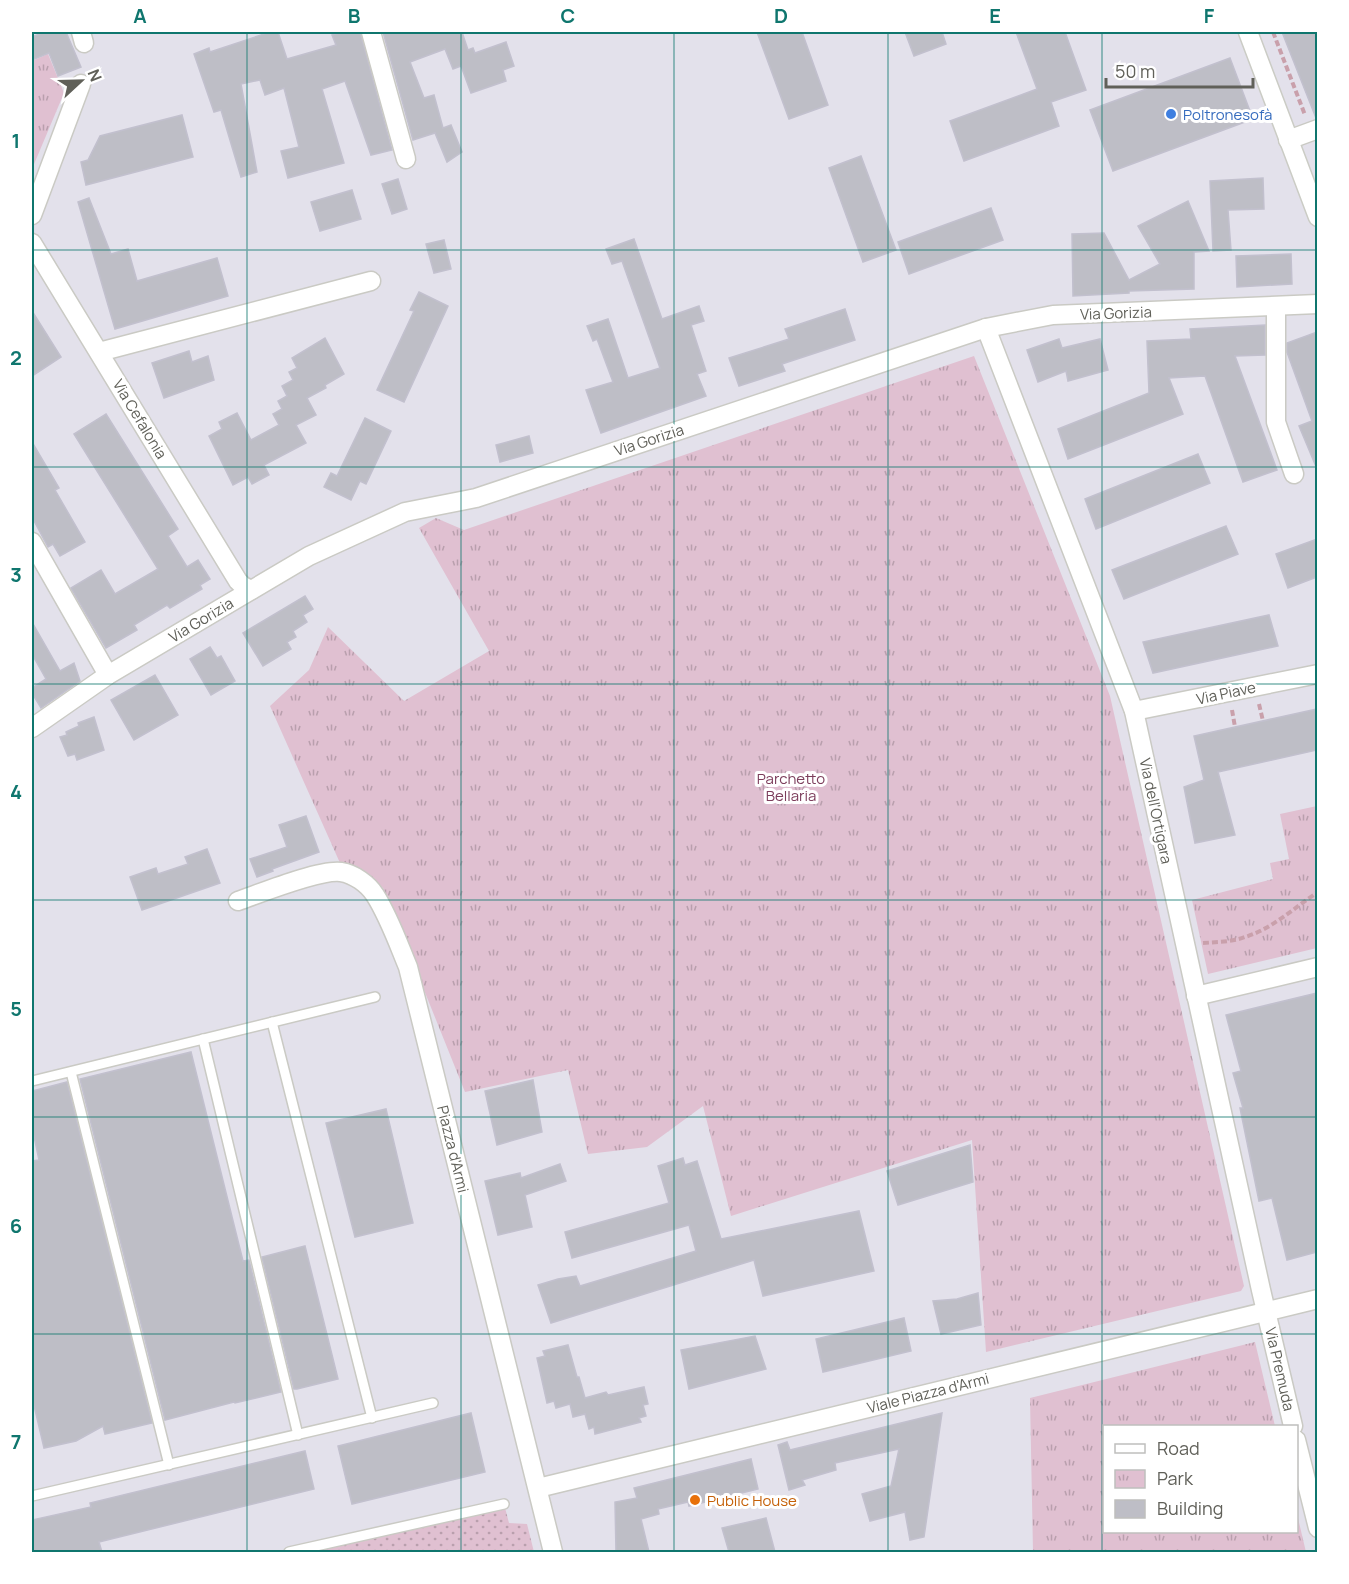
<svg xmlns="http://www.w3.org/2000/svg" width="1349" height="1584" font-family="Manrope,sans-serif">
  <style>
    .grass { fill: url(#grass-dots) }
    .park { fill: url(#park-tufts) }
    .building { fill: #bebec6; stroke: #c2c0ce; stroke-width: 1.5 }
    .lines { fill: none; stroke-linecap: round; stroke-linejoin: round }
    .service-casing { stroke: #cacac4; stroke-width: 12 }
    .minor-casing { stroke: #cacac4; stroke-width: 21 }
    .secondary-casing { stroke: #cbccc5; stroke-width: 21 }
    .path { stroke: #c9a0ab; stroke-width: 4; stroke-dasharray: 6 3; stroke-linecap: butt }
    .service { stroke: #fff; stroke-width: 9 }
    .minor { stroke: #fff; stroke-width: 18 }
    .secondary { stroke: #fff; stroke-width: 18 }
    .grid { fill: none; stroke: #0f766e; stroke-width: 1.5; stroke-opacity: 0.55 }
    .shop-dot { fill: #3f7fe0; stroke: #fff; stroke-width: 2 }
    .food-dot { fill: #e8710a; stroke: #fff; stroke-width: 2 }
    .labels { text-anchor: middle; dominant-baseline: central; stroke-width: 6; stroke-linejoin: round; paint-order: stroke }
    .shop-label { font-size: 15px; fill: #366cbe; stroke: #fff; text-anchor: start }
    .street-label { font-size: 15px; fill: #606059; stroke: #fff }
    .park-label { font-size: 15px; fill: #7c3d5b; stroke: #fff }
    .food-label { font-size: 15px; fill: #c56008; stroke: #fff; text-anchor: start }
    .neatline { fill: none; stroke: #0f766e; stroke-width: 2 }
    .grid-label { font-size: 20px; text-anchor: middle; font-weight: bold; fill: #0f766e }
  </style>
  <defs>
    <pattern id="grass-dots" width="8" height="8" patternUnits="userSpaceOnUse" patternTransform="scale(1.5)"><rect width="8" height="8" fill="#e0c0d1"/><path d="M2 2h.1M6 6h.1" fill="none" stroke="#b99fad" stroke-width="1.8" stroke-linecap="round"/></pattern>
    <pattern id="park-tufts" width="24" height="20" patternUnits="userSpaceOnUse" patternTransform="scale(1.5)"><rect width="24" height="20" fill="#e0c0d1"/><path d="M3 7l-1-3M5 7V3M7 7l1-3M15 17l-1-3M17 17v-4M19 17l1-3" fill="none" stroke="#b99fad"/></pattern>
  </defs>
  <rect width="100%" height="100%" fill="#e3e1eb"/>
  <path class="grass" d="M504,1504L509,1523L527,1524L534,1552H289Z"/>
  <g class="park">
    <path d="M48,54L64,93L32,169V61Z"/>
    <path d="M974,356L1110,696L1244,1286L1241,1291L986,1352L972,1140L731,1216L703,1106L647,1147L588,1154L568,1070L465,1092L383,888C370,877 358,864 340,863L270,706L309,670L328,627L404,701L489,651L419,528L436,518L464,530Z"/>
    <path d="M1317,806V948L1208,974L1192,900L1273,879L1270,863L1289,859L1280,814Z"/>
    <path d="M1255,1342L1275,1426H1104V1532H1296L1297,1514L1306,1552H1033L1030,1398Z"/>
  </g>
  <g class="building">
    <path d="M44,32H66L81,67L58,76L49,53L32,60V37Z"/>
    <path d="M270,32H278L287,59L336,45L332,35L342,32H360L392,150L371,155L345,81L322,89L344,163L288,178L281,151L299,147L284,88L265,95L260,80L241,84L257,172L241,177L221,110L214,112L194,54L209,48L210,52Z"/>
    <path d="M383,32H462L468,50L473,48L475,53L506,42L514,66L503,70L506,81L471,93L461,66L453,69L445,49L410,62L424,98L434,95L443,128L451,125L462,152L447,162L435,133L413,140Z"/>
    <path d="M757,32H802L828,105L789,119Z"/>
    <path d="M905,32H942L946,44L914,56Z"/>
    <path d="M1016,32H1065L1086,90L1051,102L1059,126L964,161L950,121L1037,89Z"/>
    <path d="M1282,32H1317V118H1316Z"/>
    <path d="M1230,58L1253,119L1113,171L1090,110Z"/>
    <path d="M182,115L193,157L86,185L81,162L88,160L100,136Z"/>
    <path d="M861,156L896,250L863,262L829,168Z"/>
    <path d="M1263,178L1264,209L1228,210L1231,250L1213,251L1210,181Z"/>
    <path d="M398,179L407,209L392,214L382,184Z"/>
    <path d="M352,190L361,219L320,231L311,202Z"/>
    <path d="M89,198L111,254L128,249L137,281L217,258L228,296L115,329L78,202Z"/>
    <path d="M1188,201L1209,251L1194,252V289L1129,291V293L1073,296L1072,234L1104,233L1129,280L1160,264L1138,226Z"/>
    <path d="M991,208L1003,240L909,274L898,242Z"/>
    <path d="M634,239L662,319L699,306L704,321L691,325L706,371L697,374L706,396L601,433L586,390L613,382L597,339L593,341L587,326L608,319L628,378L660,368L622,261L612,264L606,249Z"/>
    <path d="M444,240L451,269L434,273L426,244Z"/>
    <path d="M1291,254L1292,284L1237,287L1236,256Z"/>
    <path d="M419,292L448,306L404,402L377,390L414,311L410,310Z"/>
    <path d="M845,309L855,340L782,364L785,371L739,386L729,358L789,339L785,329Z"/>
    <path d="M32,311L61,357L32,376Z"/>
    <path d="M1265,325V355L1235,356L1277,470L1243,482L1205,376L1169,378L1183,414L1068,459L1058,429L1149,393L1147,341L1191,339L1190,329Z"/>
    <path d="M1317,332V469L1299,426L1312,421L1287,352V343Z"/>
    <path d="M325,338L344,374L325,385L326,388L307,398L316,415L296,425L306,443L264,465L269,475L252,484L248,477L233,485L209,436L222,429L219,422L237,413L251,440L279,425L273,414L282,409L278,401L287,396L282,386L293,380L289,372L297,368L292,358Z"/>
    <path d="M1059,339L1062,348L1100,339L1108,370L1068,381L1066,371L1038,382L1027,350Z"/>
    <path d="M189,351L192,362L208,356L214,380L164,398L152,363Z"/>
    <path d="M106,414L178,529L168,536L187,567L198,560L210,579L200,585L202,589L170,608L167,605L134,625L137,630L106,648L71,588L101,570L115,594L158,569L74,434Z"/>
    <path d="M365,418L391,431L366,484L360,481L351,500L324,487L331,473L337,476Z"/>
    <path d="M529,436L533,453L500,462L496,445Z"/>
    <path d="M32,442L59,488L55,490L85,542L60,556L53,544L48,547L32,517Z"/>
    <path d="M1198,454L1210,483L1096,529L1085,499Z"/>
    <path d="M1226,526L1238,554L1124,599L1112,570Z"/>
    <path d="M1317,539V577L1288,588L1276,554Z"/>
    <path d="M305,596L313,609L303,615L307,622L293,631L296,637L287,642L291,649L263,666L243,633Z"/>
    <path d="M1269,615L1278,646L1153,673L1143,642Z"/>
    <path d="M32,622L60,671L74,663L80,681L41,708L32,693V688L46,679L32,654Z"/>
    <path d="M210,647L217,658L221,656L235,681L211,695L190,659Z"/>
    <path d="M155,675L178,715L134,740L111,700Z"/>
    <path d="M1317,709V750L1218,772L1235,835L1195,843L1184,787L1204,780L1194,736Z"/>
    <path d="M94,717L104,750L77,760L75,754L68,756L60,737L67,735L66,732L79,726L78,723Z"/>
    <path d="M306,816L319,852L272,869L273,871L257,877L250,859L287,847L279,825Z"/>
    <path d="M207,849L220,883L142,910L130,877L156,868L158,874L188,864L185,857Z"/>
    <path d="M1317,993V1252L1287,1260L1272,1198L1259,1201L1240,1108H1243L1233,1073L1241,1071L1226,1015Z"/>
    <path d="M191,1052L243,1261L249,1260L281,1392L235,1403L234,1402L165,1420L80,1079Z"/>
    <path d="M533,1080L542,1132L497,1145L485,1091Z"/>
    <path d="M67,1082L152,1423L105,1434L103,1426L76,1441L44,1448L32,1397V1161L39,1160L32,1127V1091Z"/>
    <path d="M386,1109L413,1223L355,1237L326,1123Z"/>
    <path d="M970,1145L973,1182L898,1205L887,1171Z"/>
    <path d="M683,1158L685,1165L697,1161L721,1239L859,1211L874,1271L763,1296L754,1260L551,1323L538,1285L558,1279L576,1276L580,1286L696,1251L689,1225L572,1258L565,1232L669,1203L658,1166Z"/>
    <path d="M560,1164L566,1181L525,1195L532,1227L498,1235L485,1181L520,1173L521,1178Z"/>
    <path d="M305,1246L338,1379L297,1389H294L262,1257Z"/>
    <path d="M978,1293L981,1325L941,1334L933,1301L957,1299Z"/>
    <path d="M904,1318L911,1351L823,1372L816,1339Z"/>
    <path d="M755,1336L766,1369L689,1389L681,1350Z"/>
    <path d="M568,1345L577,1377H579L585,1398L606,1392L608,1395L644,1387L648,1404L643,1405L646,1416L639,1418L641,1422L595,1434L594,1427L589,1429L585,1414L573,1417L570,1404L556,1408L554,1401L547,1403L537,1358L545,1356L543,1351Z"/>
    <path d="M471,1413L485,1472L352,1504L338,1446Z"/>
    <path d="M942,1413L924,1537L910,1540L905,1512L870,1521L862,1494L891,1486L899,1449L835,1463L836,1470L802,1480L805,1485L789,1490L778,1445L787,1442L790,1450Z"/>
    <path d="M305,1451L314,1489L99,1542L102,1552H32V1520L91,1507L90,1503Z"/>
    <path d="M751,1459L758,1489L689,1506L688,1502L658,1509L659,1514L641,1519L649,1552H616L615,1502L637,1498L634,1488Z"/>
    <path d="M766,1518L775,1552H729L722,1528Z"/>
  </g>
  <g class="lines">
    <g class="service-casing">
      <g id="service">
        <path d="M272,1022L372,1418"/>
        <path d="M203,1039L298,1435"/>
        <path d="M71,1072L169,1465"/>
        <path d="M32,1081L375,997"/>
        <path d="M32,1496L433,1403"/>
        <path d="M289,1552L504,1504"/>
      </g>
    </g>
    <g class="minor-casing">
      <g id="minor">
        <path d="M81,32L84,43"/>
        <path d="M371,32L406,159"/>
        <path d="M1288,140L1318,129"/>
        <path d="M32,215L81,84"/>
        <path d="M32,243L238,581L243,586L251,590"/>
        <path d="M1276,307V422L1294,474"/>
        <path d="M986,328L1134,711L1261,1290L1293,1426"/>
        <path d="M99,352L371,281"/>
        <path d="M32,542L108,675"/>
        <path d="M1134,711L1318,674"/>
        <path d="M32,728L108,675L309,556L405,512L476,498L986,328L1053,315L1318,304"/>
        <path d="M238,901C261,893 320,869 341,872C354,874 368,884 375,895C389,917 398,943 408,967L553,1552"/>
        <path d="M1196,996L1318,967"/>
        <path d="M1296,1440L1318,1528"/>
        <path d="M538,1488L1318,1299"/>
      </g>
    </g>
    <g class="secondary-casing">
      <path id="secondary" d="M1248,32L1318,217"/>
    </g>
    <g class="path">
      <path d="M1273,32L1305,115"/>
      <path d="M1259,704L1263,721"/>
      <path d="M1232,710L1235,727"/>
      <path d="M1203,943C1217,942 1232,942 1245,937C1272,929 1295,907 1318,892"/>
    </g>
    <use href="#service" class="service"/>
    <use href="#minor" class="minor"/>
    <use href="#secondary" class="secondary"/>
  </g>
  <path class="grid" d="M247,32V1552M461,32V1552M674,32V1552M888,32V1552M1102,32V1552M32,250H1318M32,467H1318M32,684H1318M32,900H1318M32,1117H1318M32,1334H1318"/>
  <circle class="shop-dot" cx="1171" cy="114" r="6"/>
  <circle class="food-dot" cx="695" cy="1500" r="6"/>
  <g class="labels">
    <g class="shop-label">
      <text x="1183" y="114">Poltronesofà</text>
    </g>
    <g class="street-label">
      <text transform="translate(1116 313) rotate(-2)">Via Gorizia</text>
      <text transform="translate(140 419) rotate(59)">Via Cefalonia</text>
      <text transform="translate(649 440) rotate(-18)">Via Gorizia</text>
      <text transform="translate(201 620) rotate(-31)">Via Gorizia</text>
      <text transform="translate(1226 693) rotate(-12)">Via Piave</text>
      <text transform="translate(1156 811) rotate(78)">Via dell'Ortigara</text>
      <text transform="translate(453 1149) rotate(76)">Piazza d'Armi</text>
      <text transform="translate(1280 1369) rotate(77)">Via Premuda</text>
      <text transform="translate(928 1393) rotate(-14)">Viale Piazza d'Armi</text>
    </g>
    <g class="park-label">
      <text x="791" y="778">Parchetto<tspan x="791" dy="17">Bellaria</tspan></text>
    </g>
    <g class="food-label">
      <text x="707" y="1500">Public House</text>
    </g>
  </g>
  <rect width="1349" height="1584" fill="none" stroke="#ffffff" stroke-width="66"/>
  <rect x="1103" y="1425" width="195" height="108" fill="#ffffff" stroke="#bfbfbd" stroke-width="1.5"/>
  <rect x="1115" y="1444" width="30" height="9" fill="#ffffff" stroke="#bfbfbd" stroke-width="1.5"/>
  <text x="1157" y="1455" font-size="18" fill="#606059">Road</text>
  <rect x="1115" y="1470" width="30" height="18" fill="url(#park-tufts)" stroke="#bfbfbd" stroke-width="1.5"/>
  <text x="1157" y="1485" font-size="18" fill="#606059">Park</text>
  <rect x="1115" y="1500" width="30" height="18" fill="#bebec6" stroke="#bfbfbd" stroke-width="1.5"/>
  <text x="1157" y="1515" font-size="18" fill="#606059">Building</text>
  <g transform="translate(81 81) rotate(68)" stroke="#ffffff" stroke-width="4.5" paint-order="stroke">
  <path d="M0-4.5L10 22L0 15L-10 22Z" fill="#606059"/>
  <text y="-9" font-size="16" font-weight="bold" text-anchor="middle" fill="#606059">N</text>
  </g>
  <path d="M1106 78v9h147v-9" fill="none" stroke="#606059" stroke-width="3"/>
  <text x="1115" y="78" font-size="18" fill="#606059" stroke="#ffffff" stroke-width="4.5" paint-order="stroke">50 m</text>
  <rect x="33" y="33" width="1283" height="1518" class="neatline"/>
  <g class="grid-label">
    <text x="140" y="23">A</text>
    <text x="354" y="23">B</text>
    <text x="568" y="23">C</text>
    <text x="781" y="23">D</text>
    <text x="995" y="23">E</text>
    <text x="1209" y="23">F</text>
    <text x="16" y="148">1</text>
    <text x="16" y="365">2</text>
    <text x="16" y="582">3</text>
    <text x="16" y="799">4</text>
    <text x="16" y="1016">5</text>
    <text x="16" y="1233">6</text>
    <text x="16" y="1449">7</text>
  </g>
</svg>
